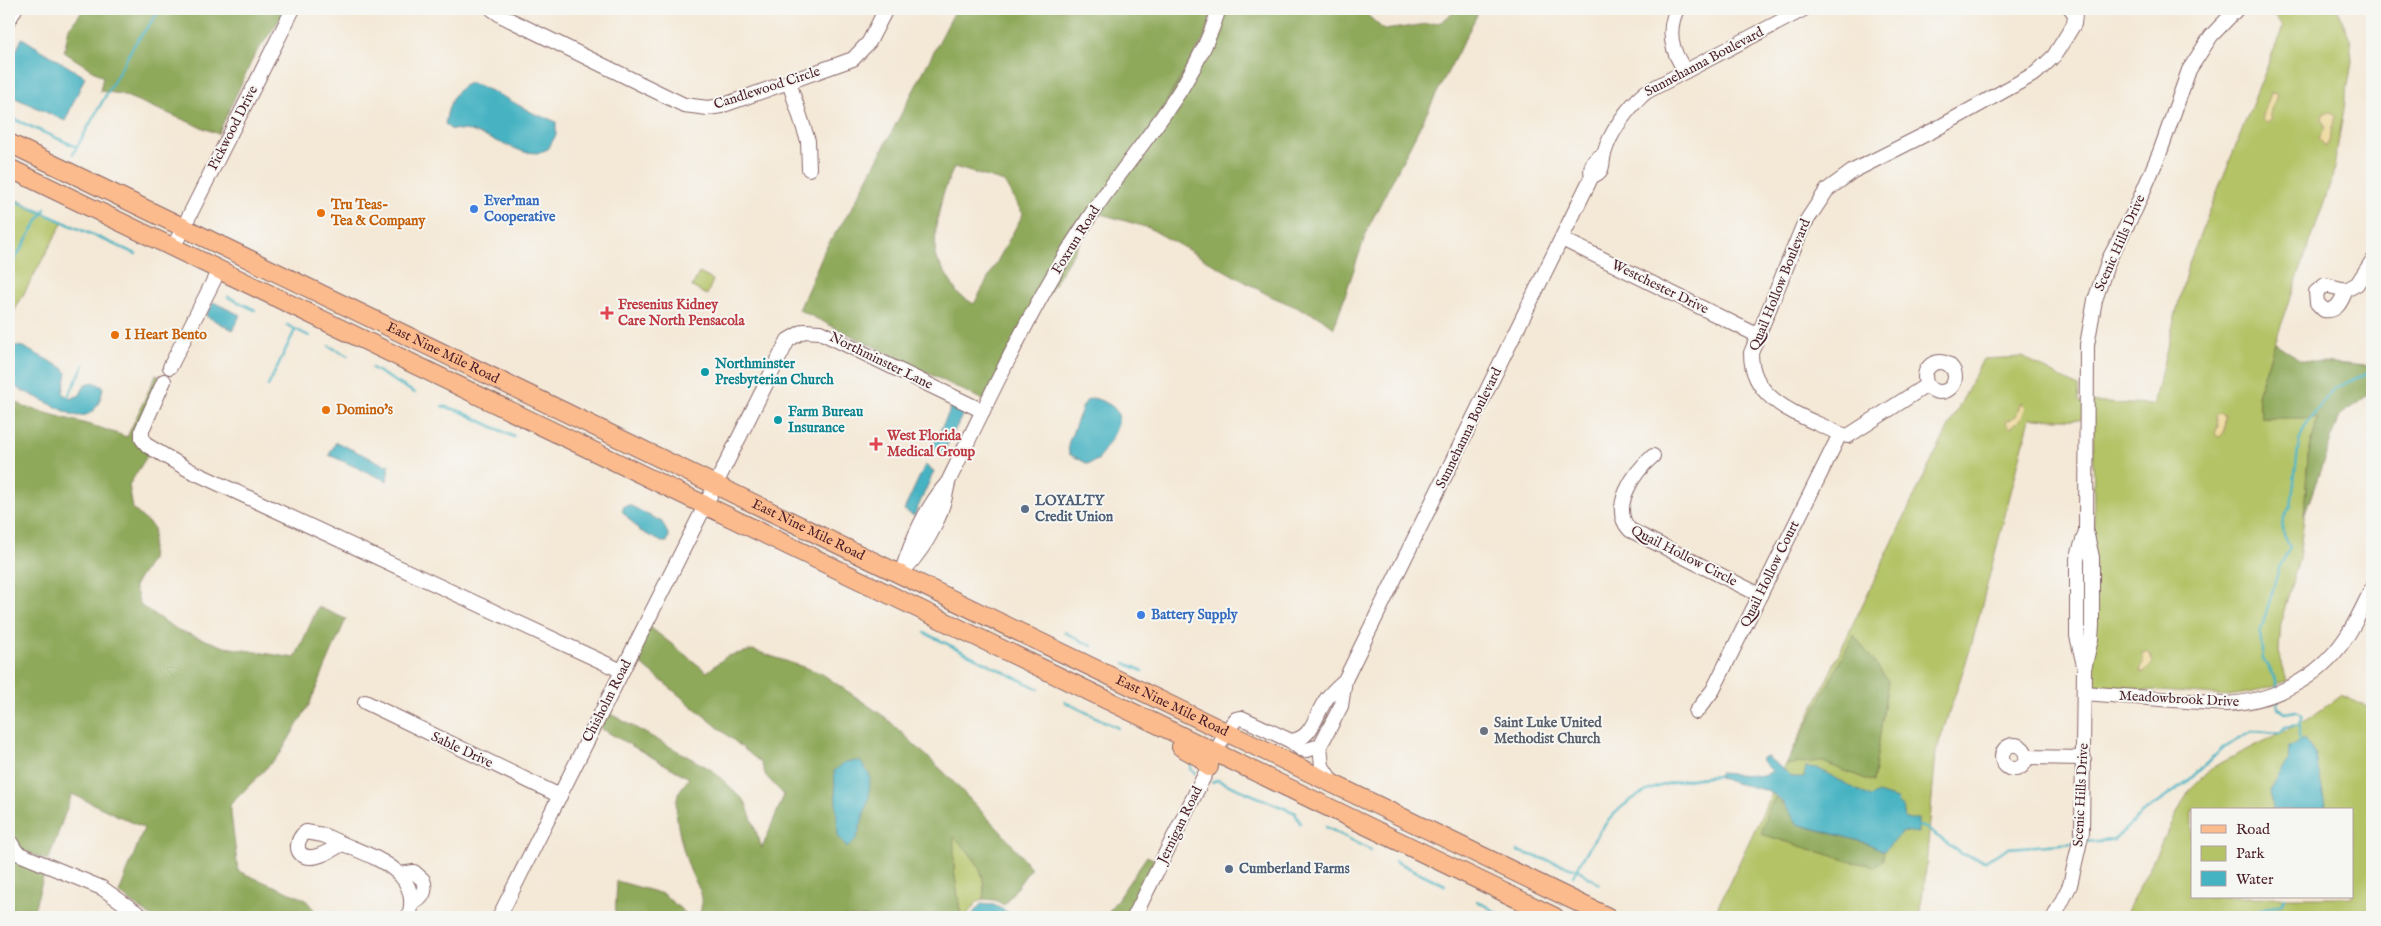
<svg xmlns="http://www.w3.org/2000/svg" width="2381" height="926" font-family="'IM FELL English',serif">
<rect width="100%" height="100%" fill="#f6f6f2"/>
<filter id="ink" filterUnits="userSpaceOnUse"><feTurbulence type="fractalNoise" baseFrequency=".02" numOctaves="2"/><feDisplacementMap in="SourceGraphic" scale="10" xChannelSelector="R" yChannelSelector="G"/><feConvolveMatrix kernelMatrix="1 2 1 2 8 2 1 2 1" color-interpolation-filters="sRGB"/></filter>
<filter id="wash" filterUnits="userSpaceOnUse"><feTurbulence type="fractalNoise" baseFrequency=".0096" numOctaves="4" result="noise"/><feDisplacementMap in="SourceGraphic" scale="20" xChannelSelector="R" yChannelSelector="G"/><feGaussianBlur stdDeviation="1.12" result="paint"/><feColorMatrix in="noise" values="0 0 0 0 0 0 0 0 0 0 0 0 0 0 0 0 0 1.4 0 .05"/><feComposite in="paint" operator="in"/></filter>
<g filter="url(#wash)">
<rect width="100%" height="100%" fill="#f4e8d6"/>
<!-- green -->
<g fill="#b3c365" stroke="#7e7148" fill-rule="evenodd">
<polygon points="2268,9 2338,9 2350,39 2352,62 2332,179 2257,395 2262,418 2318,417 2308,456 2304,517 2299,559 2281,621 2279,652 2287,681 2254,692 2229,696 2092,686 2095,616 2093,420 2030,418 1971,647 1936,752 1925,879 1919,917 1713,917 1925,474 1983,359 2023,357 2078,387 2079,402 2153,405 2188,265 2283,27"/>
<polygon points="9,196 63,222 9,321"/>
<polygon points="699,273 713,280 707,295 692,287"/>
<path d="M2341 695 2372 709V917H2263L2257 915 2255 917H2124L2189 790 2213 767 2310 718ZM2192 810H2352V897H2192Z"/>
<path d="M953 836C972 855 988 871 983 899L978 901 965 917H961L954 870Z"/>
</g>
<!-- forest -->
<g fill="#8ea95a" stroke="#6c6442" fill-rule="evenodd">
<polygon points="84,9 287,9 254,56 218,134 121,94 100,91 103,77 64,52 69,28"/>
<path d="M956 9H1214L1204 38 1157 117 983 400 799 310 825 249 852 208ZM954 167 1004 182 1023 214 974 304 958 294 935 256 936 226 943 194Z"/>
<polygon points="1224,9 1361,9 1384,30 1441,22 1458,9 1480,9 1368,228 1334,328 1320,317 1270,296 1149,228 1098,213"/>
<polygon points="2275,343 2301,360 2366,366 2372,360 2372,389 2360,402 2339,416 2304,517 2308,456 2318,418 2262,418 2257,395"/>
<polygon points="156,375 161,377 137,428 149,453 129,485 133,509 154,528 151,560 134,586 141,606 178,630 225,647 295,658 318,607 346,619 309,705 280,754 230,805 238,871 305,899 320,917 152,917 119,893 144,828 72,794 48,861 20,849 9,831 9,396 24,407 98,427 127,437"/>
<path d="M650 627 707 672 727 656 753 650 821 673 885 717 945 773 1004 835 1031 868 1004 905 995 900 983 899C988 871 973 856 954 837V870L961 917H699C706 891 699 892 690 870 683 851 672 813 678 794 680 789 686 783 689 778L600 728 607 712 712 770 745 801 762 848 784 795 766 776 761 763 634 658Z"/>
<polygon points="1854,635 1888,681 1873,782 1820,761 1786,765"/>
<polygon points="1775,797 1788,809 1797,824 1867,843 1884,851 1883,859 1876,866 1852,862 1761,834 1767,813"/>
<polygon points="1147,856 1157,861 1128,917 1105,917"/>
<polygon points="9,858 45,871 32,917 9,917"/>
<polygon points="617,881 663,894 690,917 615,917"/>
</g>
<!-- sand -->
<g fill="#eeda9e" stroke="#9c7c64">
<polygon points="2271,93 2276,94 2277,98 2271,109 2271,121 2266,123 2262,119"/>
<polygon points="2331,112 2335,116 2329,141 2327,145 2324,145 2319,138 2325,129 2322,118 2324,113"/>
<polygon points="2021,403 2026,407 2022,418 2010,428 2005,422 2016,416"/>
<polygon points="2220,412 2225,416 2224,433 2219,437 2215,434 2218,425 2216,415"/>
<polygon points="2147,652 2150,654 2153,663 2144,673 2141,673 2140,669 2143,664 2143,653"/>
</g>
<!-- water -->
<g fill="#46b3c2" stroke="#486976">
<polygon points="22,38 85,77 65,121 9,95 9,67"/>
<path d="M470 83C493 90 511 101 531 112 539 117 548 117 556 122V135L548 149 538 153 524 152 471 131 450 129 445 124C448 108 452 89 470 83Z"/>
<polygon points="213,302 240,315 233,330 206,316"/>
<path d="M10 345 23 347 63 368 67 373 63 393 70 399 80 395 85 384 94 382 103 387C101 404 92 420 73 415L9 384Z"/>
<path d="M1093 398C1138 410 1113 434 1098 460L1088 464 1069 454 1068 444 1083 406 1087 400Z"/>
<polygon points="952,406 964,412 943,453 932,447"/>
<polygon points="336,442 385,465 389,464 387,481 329,455"/>
<polygon points="925,465 934,471 914,516 904,510"/>
<polygon points="629,505 662,522 669,536 667,542 662,542 640,531 622,511 624,506"/>
<polygon points="2304,739 2316,756 2326,810 2273,810 2270,791 2288,761 2289,747"/>
<path d="M1763 757H1767L1793 777H1804L1806 767 1817 768 1870 797 1878 793 1897 799 1898 804 1903 807 1905 819H1918V833L1903 831 1884 851 1867 843 1797 824C1790 813 1782 797 1769 792 1752 785 1733 785 1717 776L1719 773 1764 776 1772 771 1761 760Z"/>
<polygon points="860,761 870,776 869,797 857,838 847,848 838,836 834,771 845,762"/>
<polygon points="981,904 994,905 1017,917 970,917"/>
</g>
<g fill="none" stroke-linecap="round" stroke-linejoin="round">
<!-- stream -->
<g stroke="#46b3c2" stroke-width="2.5">
<polyline points="9,117 77,147"/>
<polyline points="73,154 134,45 161,9"/>
<polyline points="9,198 136,254"/>
<polyline points="9,269 45,209"/>
<polyline points="228,297 255,310"/>
<polyline points="287,325 309,336"/>
<polyline points="329,346 348,356"/>
<polyline points="372,368 415,393"/>
<polyline points="268,386 295,330"/>
<polyline points="68,397 84,365"/>
<polyline points="442,406 460,411 514,437"/>
<polyline points="1064,632 1092,646"/>
<polyline points="925,633 1039,689"/>
<polyline points="1125,663 1143,671"/>
<path d="M2277 688V682L2263 659 2260 634 2279 568 2290 547C2281 531 2278 522 2291 506L2299 442 2305 426 2333 389 2372 371"/>
<polyline points="2278,698 2278,707 2285,713 2296,711 2302,715 2299,725 2299,742"/>
<polyline points="1065,702 1118,728"/>
<polyline points="1191,766 1190,769 1195,773"/>
<polyline points="1212,782 1217,780 1296,813"/>
<polyline points="1295,813 1300,823"/>
<polyline points="1918,826 1926,828 1962,854 1985,861 2008,848 2075,843"/>
<polyline points="1326,827 1371,850"/>
<polyline points="2083,842 2114,840 2140,815 2186,783 2224,747 2252,731 2280,733 2285,727 2299,725"/>
<polyline points="1517,851 1577,869 1599,884"/>
<polyline points="1395,861 1445,885"/>
<path d="M1573 876C1611 805 1634 783 1717 776"/>
<polyline points="1477,901 1505,917"/>
<polyline points="2247,917 2249,914 2281,904 2284,897"/>
</g>
</g>
</g>
<g filter="url(#ink)">
<g fill="none" stroke-linecap="round" stroke-linejoin="round">
<!-- minor casing -->
<g stroke="#866567" stroke-width="16">
<g id="minor">
<polyline points="492,9 502,16 684,105 708,108 721,106 853,59 869,42 886,9"/>
<path d="M1677 9C1667 30 1671 52 1686 71"/>
<polyline points="9,20 15,9"/>
<polyline points="789,82 808,141 809,169"/>
<path d="M1603 155C1594 159 1589 166 1592 176 1605 172 1601 164 1604 154 1610 132 1629 106 1646 92L1804 9"/>
<polyline points="1562,239 1757,335"/>
<polyline points="173,248 293,9"/>
<path d="M2325 285 2346 290C2341 301 2338 312 2324 310L2317 303 2316 292Z"/>
<polyline points="2346,290 2357,284 2372,261"/>
<circle cx="1940" cy="377" r="15"/>
<polyline points="170,367 219,270"/>
<polyline points="164,381 142,430 142,439 148,446 189,470 622,671"/>
<path d="M1927 385 1848 436 1840 434C1802 415 1751 403 1751 353L1803 226 1827 190 1853 171 1934 130 2036 73 2054 56 2074 24 2075 14 2071 9"/>
<path d="M1653 456C1634 472 1609 508 1630 530L1760 595"/>
<path d="M906 568C929 542 942 517 948 483"/>
<path d="M901 574C912 540 924 510 948 482 992 393 1033 302 1088 219 1134 149 1194 90 1219 9"/>
<polyline points="2084,665 2077,636 2077,559 2086,531"/>
<path d="M2084 693 2225 704C2272 702 2318 679 2345 639 2356 623 2364 605 2372 588"/>
<polyline points="365,702 560,796"/>
<polyline points="1696,712 1713,690 1840,434"/>
<path d="M1291 741C1312 739 1315 716 1325 701 1330 693 1338 686 1345 680"/>
<circle cx="2014" cy="757" r="12"/>
<polyline points="1320,746 1322,766 1334,785"/>
<polyline points="2026,757 2084,758"/>
<path d="M306 832 323 835 343 844C334 848 320 858 310 857 294 857 295 839 306 832Z"/>
<polyline points="9,840 17,853 9,852"/>
<path d="M343 844C376 858 422 872 409 917"/>
<polyline points="17,853 102,888 143,917"/>
<path d="M400 874 414 872 423 880C427 891 423 899 412 903"/>
<polyline points="499,917 788,340 804,331 820,332 983,411"/>
<polyline points="1134,917 1226,732 1236,719 1242,718 1291,741 1301,749 1307,750 1320,746 1341,706 1345,680 1592,176"/>
<polyline points="2054,917 2070,885 2082,832 2084,669 2091,639 2092,625 2092,557 2086,531 2087,345 2095,300 2109,259 2135,210 2160,152 2189,70 2211,36 2237,9"/>
</g>
</g>
<!-- major casing -->
<g stroke="#866567" stroke-width="20">
<g id="major">
<path id="s1" d="M9 143 1608 917"/>
<polyline points="9,168 1555,917"/>
<polyline points="1181,747 1201,758 1209,767"/>
</g>
</g>
<!-- minor -->
<use href="#minor" stroke="#fff" stroke-width="14"/>
<!-- major -->
<use href="#major" stroke="#fbbb8d" stroke-width="18"/>
</g>
</g>
<!-- markers -->
<g fill="#3f7fe0" stroke="#f6f6f2" stroke-width="2">
<circle cx="474" cy="209" r="5"/>
<circle cx="1141" cy="615" r="5"/>
</g>
<g fill="#e8710a" stroke="#f6f6f2" stroke-width="2">
<circle cx="321" cy="213" r="5"/>
<circle cx="115" cy="335" r="5"/>
<circle cx="326" cy="410" r="5"/>
</g>
<g fill="#e0444e" stroke="#f6f6f2" stroke-width="2">
<path d="M604.5 305.5h5v5h5v5h-5v5h-5v-5h-5v-5h5z"/>
<path d="M873.5 436.5h5v5h5v5h-5v5h-5v-5h-5v-5h5z"/>
</g>
<g fill="#0f9aa8" stroke="#f6f6f2" stroke-width="2">
<circle cx="705" cy="372" r="5"/>
<circle cx="778" cy="420" r="5"/>
</g>
<g fill="#5c6f8a" stroke="#f6f6f2" stroke-width="2">
<circle cx="1025" cy="509" r="5"/>
<circle cx="1229" cy="869" r="5"/>
</g>
<circle fill="#6b7280" stroke="#f6f6f2" stroke-width="2" cx="1484" cy="731" r="5"/>
<g text-anchor="middle" dominant-baseline="central" stroke-width="4" stroke-linejoin="round" paint-order="stroke">
<!-- street labels -->
<g font-size="14" fill="#4a1f2b" stroke="#f6f6f2">
<text transform="translate(1704 62) rotate(-28)">Sunnehanna Boulevard</text>
<text transform="translate(767 88) rotate(-18)">Candlewood Circle</text>
<text transform="translate(233 128) rotate(-63)">Pickwood Drive</text>
<text transform="translate(1076 240) rotate(-58)">Foxrun Road</text>
<text transform="translate(2120 243) rotate(-66)">Scenic Hills Drive</text>
<text transform="translate(1780 285) rotate(-68)">Quail Hollow Boulevard</text>
<text transform="translate(1660 287) rotate(26)">Westchester Drive</text>
<text stroke="none"><textPath href="#s1" startOffset="482">East Nine Mile Road</textPath></text>
<text transform="translate(881 361) rotate(26)">Northminster Lane</text>
<text transform="translate(1469 428) rotate(-64)">Sunnehanna Boulevard</text>
<text stroke="none"><textPath href="#s1" startOffset="888">East Nine Mile Road</textPath></text>
<text transform="translate(1684 556) rotate(27)">Quail Hollow Circle</text>
<text transform="translate(1770 574) rotate(-64)">Quail Hollow Court</text>
<text transform="translate(2179 699) rotate(3)">Meadowbrook Drive</text>
<text transform="translate(607 701) rotate(-63)">Chisholm Road</text>
<text stroke="none"><textPath href="#s1" startOffset="1292">East Nine Mile Road</textPath></text>
<text transform="translate(462 750) rotate(25)">Sable Drive</text>
<text transform="translate(2081 795) rotate(-87)">Scenic Hills Drive</text>
<text transform="translate(1180 825) rotate(-64)">Jernigan Road</text>
</g>
<!-- shop labels -->
<g font-size="14" font-weight="bold" fill="#366cbe" stroke="#f6f6f2" text-anchor="start">
<text x="484" y="201">Ever'man<tspan x="484" dy="16">Cooperative</tspan></text>
<text x="1151" y="615">Battery Supply</text>
</g>
<!-- food labels -->
<g font-size="14" font-weight="bold" fill="#c56008" stroke="#f6f6f2" text-anchor="start">
<text x="331" y="205">Tru Teas-<tspan x="331" dy="16">Tea &amp; Company</tspan></text>
<text x="125" y="335">I Heart Bento</text>
<text x="336" y="410">Domino's</text>
</g>
<!-- health labels -->
<g font-size="14" font-weight="bold" fill="#be3a42" stroke="#f6f6f2" text-anchor="start">
<text x="618" y="305">Fresenius Kidney<tspan x="618" dy="16">Care North Pensacola</tspan></text>
<text x="887" y="436">West Florida<tspan x="887" dy="16">Medical Group</tspan></text>
</g>
<!-- culture labels -->
<g font-size="14" font-weight="bold" fill="#0d838f" stroke="#f6f6f2" text-anchor="start">
<text x="715" y="364">Northminster<tspan x="715" dy="16">Presbyterian Church</tspan></text>
<text x="788" y="412">Farm Bureau<tspan x="788" dy="16">Insurance</tspan></text>
</g>
<!-- service labels -->
<g font-size="14" font-weight="bold" fill="#4e5e75" stroke="#f6f6f2" text-anchor="start">
<text x="1035" y="501">LOYALTY<tspan x="1035" dy="16">Credit Union</tspan></text>
<text x="1239" y="869">Cumberland Farms</text>
</g>
<!-- worship labels -->
<g font-size="14" font-weight="bold" fill="#5b616d" stroke="#f6f6f2" text-anchor="start">
<text x="1494" y="723">Saint Luke United<tspan x="1494" dy="16">Methodist Church</tspan></text>
</g>
</g>
<!-- margin -->
<rect width="2381" height="926" fill="none" stroke="#f6f6f2" stroke-width="30"/>
<!-- legend -->
<rect x="2191" y="808" width="162" height="90" fill="#f6f6f2" stroke="#b1a0a2"/>
<rect x="2201" y="825" width="25" height="8" fill="#fbbb8d" stroke="#b1a0a2"/>
<text x="2236" y="834" font-size="15" fill="#4a1f2b">Road</text>
<rect x="2201" y="846" width="25" height="15" fill="#b3c365" stroke="#b1a0a2"/>
<text x="2236" y="858" font-size="15" fill="#4a1f2b">Park</text>
<rect x="2201" y="871" width="25" height="15" fill="#46b3c2" stroke="#b1a0a2"/>
<text x="2236" y="884" font-size="15" fill="#4a1f2b">Water</text>
</svg>
